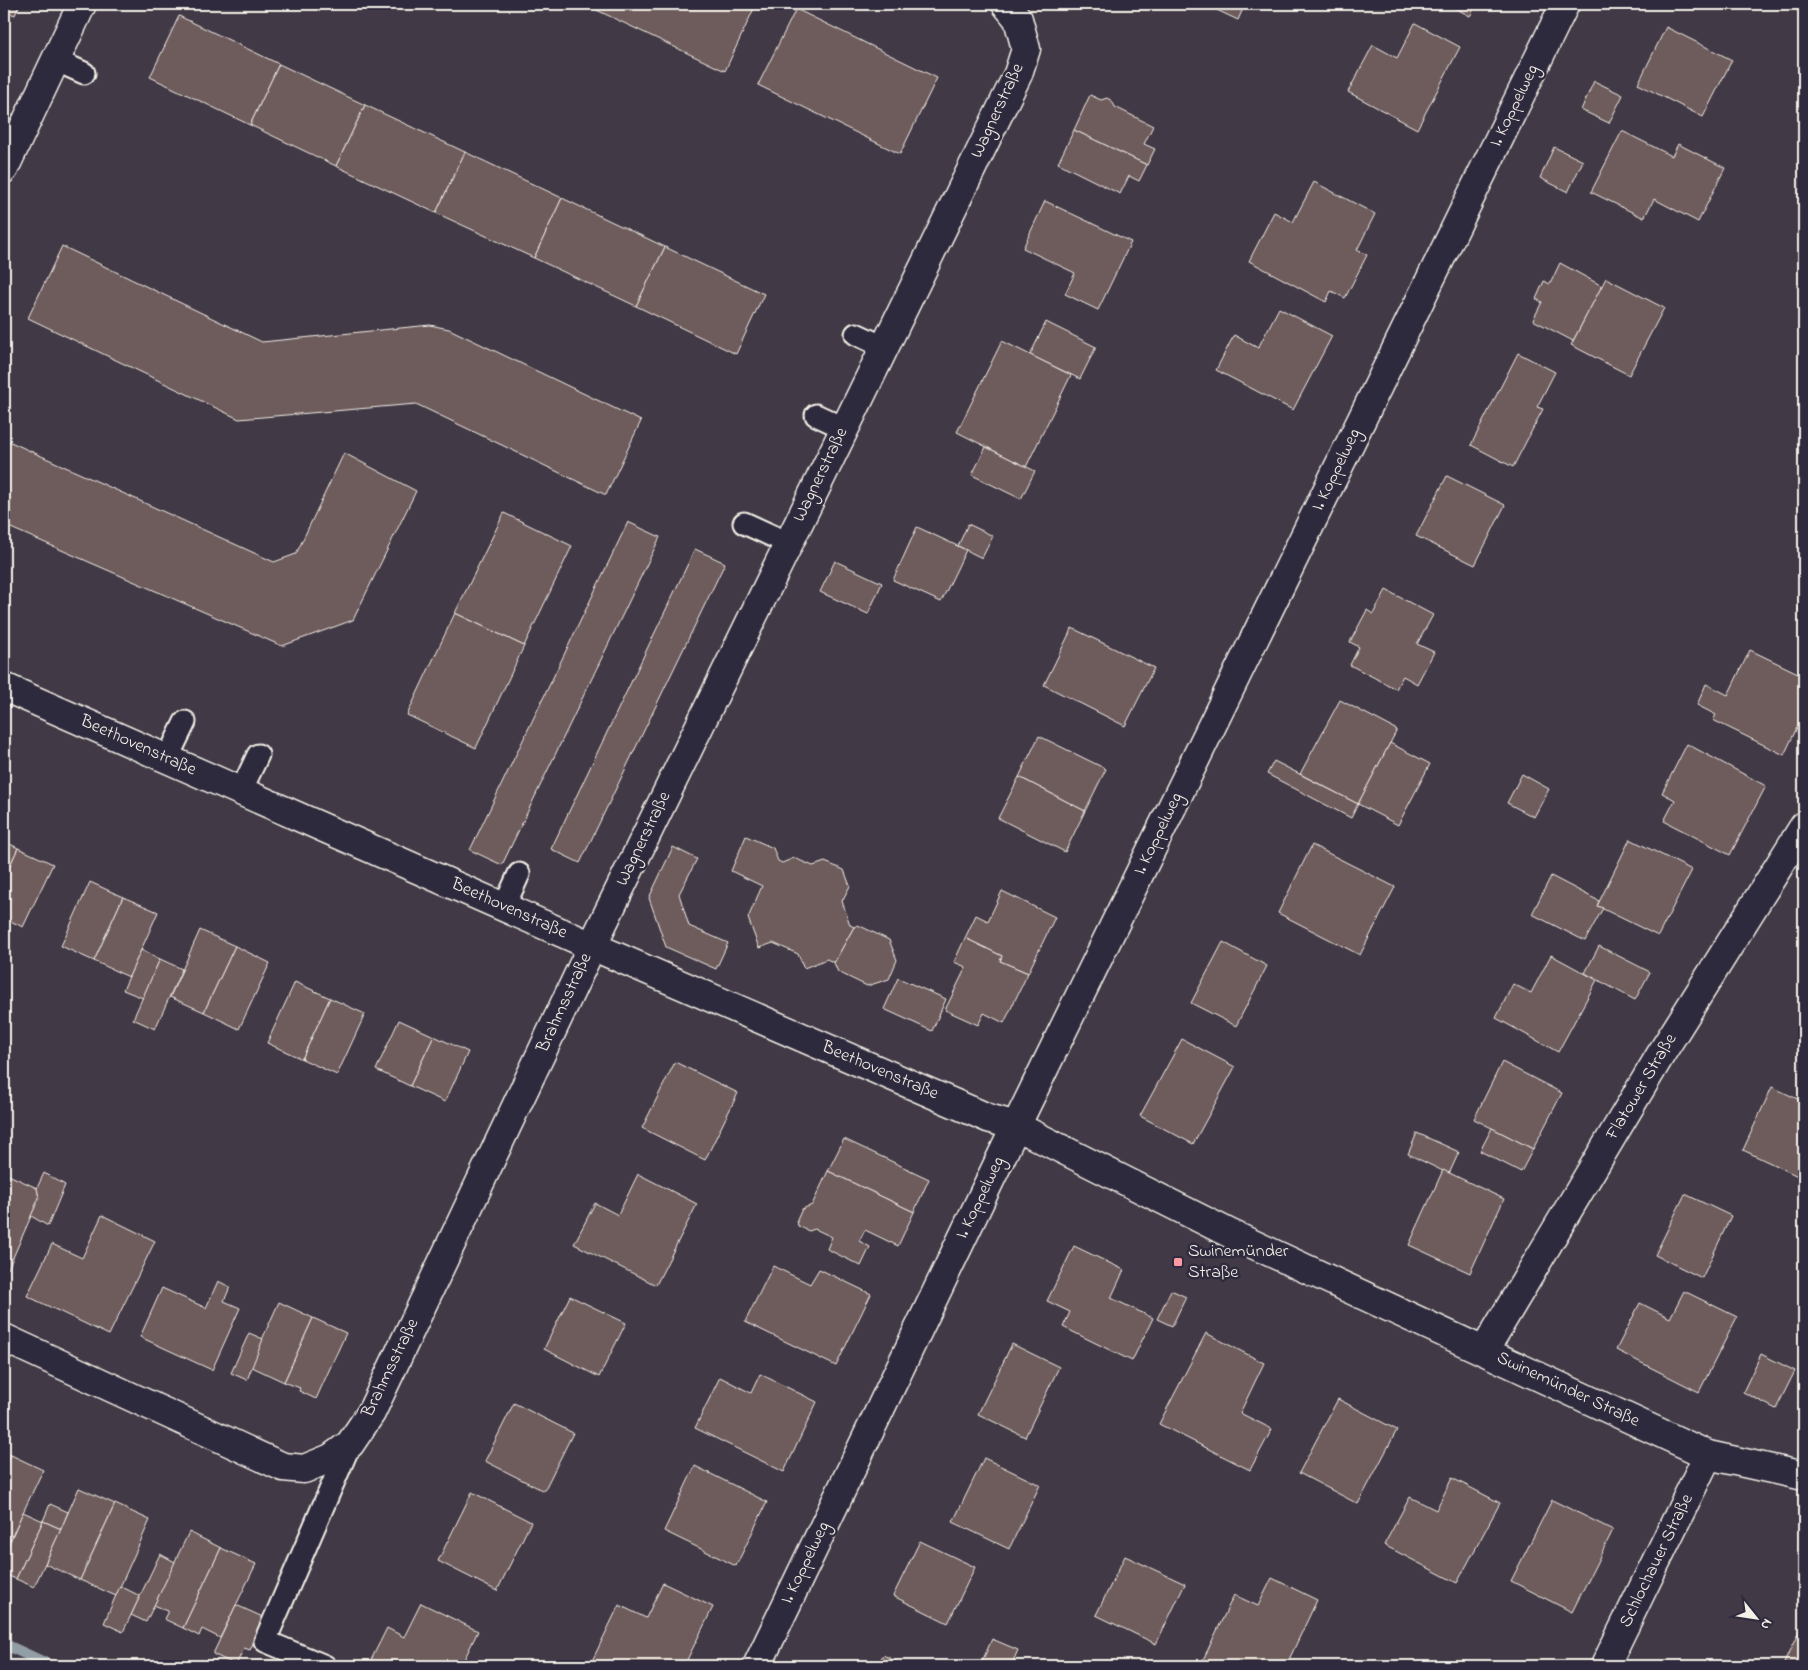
<svg xmlns="http://www.w3.org/2000/svg" width="1808" height="1670" font-family="'Indie Flower',sans-serif">
<rect width="100%" height="100%" fill="#423946"/>
<filter id="ink" filterUnits="userSpaceOnUse"><feTurbulence type="fractalNoise" baseFrequency=".02" numOctaves="2"/><feDisplacementMap in="SourceGraphic" scale="10" xChannelSelector="R" yChannelSelector="G"/><feConvolveMatrix kernelMatrix="1 2 1 2 8 2 1 2 1" color-interpolation-filters="sRGB"/></filter>
<g filter="url(#ink)">
<g fill="none" stroke-linecap="round" stroke-linejoin="round">
<!-- stream -->
<polyline stroke="#919ea6" stroke-width="11" points="4,1644 52,1666"/>
</g>
<!-- building -->
<g fill="#6e5b5b" stroke="#f4f1e8">
<polygon points="4,4 20,4 15,15 7,12 4,18"/>
<polygon points="584,4 756,4 725,71"/>
<polygon points="1204,4 1245,4 1238,20"/>
<polygon points="1447,4 1477,4 1470,16"/>
<polygon points="796,9 937,78 900,154 758,85"/>
<polygon points="179,16 279,64 250,125 150,77"/>
<polygon points="1415,23 1460,47 1417,129 1348,92 1373,45 1397,58"/>
<polygon points="1666,27 1732,60 1703,117 1638,84"/>
<polygon points="279,64 365,105 336,166 250,125"/>
<polygon points="1594,81 1623,95 1609,123 1581,110"/>
<polygon points="1090,95 1101,100 1107,98 1112,101 1115,107 1153,126 1144,144 1155,149 1147,165 1074,130"/>
<polygon points="365,105 465,152 436,213 336,166"/>
<polygon points="1074,130 1147,165 1139,181 1129,176 1120,194 1058,163"/>
<polygon points="1622,131 1672,156 1678,144 1725,168 1698,222 1654,199 1644,218 1591,192"/>
<polygon points="1554,147 1583,161 1568,192 1540,178"/>
<polygon points="465,152 562,198 534,258 436,213"/>
<polygon points="1314,182 1375,214 1357,250 1367,255 1345,298 1331,291 1326,302 1249,261 1274,212 1293,222"/>
<polygon points="562,198 665,247 636,306 534,258"/>
<polygon points="1045,201 1131,242 1098,310 1065,294 1075,273 1023,248"/>
<polygon points="62,246 262,342 430,325 449,329 641,421 606,495 416,404 239,419 28,318"/>
<polygon points="665,247 764,294 736,354 636,306"/>
<polygon points="1560,263 1602,286 1573,341 1533,320 1542,302 1536,299 1544,281 1550,284"/>
<polygon points="1606,278 1664,308 1629,375 1571,345"/>
<polygon points="1279,308 1332,336 1293,410 1216,370 1234,335 1258,348"/>
<polygon points="1046,322 1096,347 1080,379 1030,355"/>
<polygon points="1002,341 1071,375 1026,467 957,432"/>
<polygon points="1518,353 1555,372 1537,407 1543,409 1513,467 1471,445"/>
<polygon points="4,439 274,562 296,554 344,453 416,491 353,620 282,646 4,525"/>
<polygon points="986,447 1035,471 1021,499 972,475"/>
<polygon points="1447,476 1505,505 1475,565 1416,536"/>
<polygon points="504,513 572,546 524,646 455,613"/>
<polygon points="628,522 660,537 502,865 470,850"/>
<polygon points="968,524 993,536 982,558 958,546"/>
<polygon points="917,527 966,550 941,602 893,580"/>
<polygon points="695,549 725,563 580,863 551,849"/>
<polygon points="835,561 882,583 868,614 820,592"/>
<polygon points="1386,590 1433,615 1417,644 1434,652 1417,684 1403,676 1396,689 1350,665 1359,647 1350,642 1367,610 1373,614"/>
<polygon points="1804,597 1804,613 1798,610"/>
<polygon points="455,613 524,646 476,748 407,715"/>
<polygon points="1072,628 1154,668 1125,726 1044,685"/>
<polygon points="1750,650 1804,676 1804,713 1784,755 1713,720 1716,715 1697,705 1706,684 1728,695"/>
<polygon points="1340,700 1397,730 1358,804 1300,774"/>
<polygon points="1039,736 1106,769 1085,811 1019,777"/>
<polygon points="1390,743 1430,764 1398,825 1358,804"/>
<polygon points="1687,744 1766,786 1730,855 1664,821 1675,800 1662,793"/>
<polygon points="1274,761 1358,804 1351,818 1267,774"/>
<polygon points="1522,774 1549,789 1534,817 1507,803"/>
<polygon points="1019,777 1085,811 1065,852 998,818"/>
<polygon points="746,836 773,848 778,861 782,863 794,858 813,866 825,862 844,870 850,886 842,901 850,925 854,927 834,963 827,959 804,968 798,954 773,943 759,948 748,918 762,886 731,871"/>
<polygon points="1630,839 1692,870 1658,936 1597,906"/>
<polygon points="4,841 18,848 4,879"/>
<polygon points="1312,845 1395,887 1360,955 1278,913"/>
<polygon points="673,847 697,859 679,894 689,926 728,943 716,969 666,947 649,898"/>
<polygon points="18,848 53,864 23,927 4,918 4,879"/>
<polygon points="1551,876 1599,901 1597,906 1603,908 1585,941 1532,914"/>
<polygon points="90,882 123,897 94,961 61,946"/>
<polygon points="1002,891 1055,917 1028,973 1000,961 1002,956 965,938 976,915 988,921"/>
<polygon points="123,897 158,912 129,977 94,961"/>
<polygon points="858,925 889,940 897,960 889,979 867,986 838,972 834,963 854,927"/>
<polygon points="200,930 235,946 204,1012 170,997"/>
<polygon points="965,938 1002,956 1000,961 1028,973 1004,1023 984,1013 978,1025 945,1010 966,967 954,962"/>
<polygon points="1223,942 1267,966 1236,1026 1191,1003"/>
<polygon points="235,946 270,963 239,1029 204,1012"/>
<polygon points="1599,946 1650,972 1635,1000 1585,973"/>
<polygon points="141,950 160,959 143,998 123,990"/>
<polygon points="1551,955 1597,980 1558,1052 1496,1018 1513,984 1531,993"/>
<polygon points="160,959 182,969 155,1029 133,1019"/>
<polygon points="898,978 946,999 932,1031 884,1009"/>
<polygon points="295,982 330,998 302,1059 267,1043"/>
<polygon points="330,998 365,1014 337,1075 302,1059"/>
<polygon points="399,1020 434,1036 410,1086 376,1070"/>
<polygon points="434,1036 468,1052 445,1102 410,1086"/>
<polygon points="1182,1039 1235,1067 1193,1144 1140,1116"/>
<polygon points="675,1062 738,1093 705,1160 642,1128"/>
<polygon points="1502,1062 1562,1093 1533,1149 1474,1119"/>
<polygon points="1772,1087 1804,1102 1804,1179 1743,1150"/>
<polygon points="1492,1128 1533,1149 1521,1172 1480,1151"/>
<polygon points="1417,1133 1459,1152 1449,1174 1408,1154"/>
<polygon points="844,1139 929,1179 914,1212 828,1171"/>
<polygon points="1443,1170 1504,1199 1470,1273 1409,1245"/>
<polygon points="828,1171 914,1212 898,1246 865,1230 859,1241 870,1247 861,1266 827,1249 832,1237 815,1229 809,1231 798,1226 797,1220 802,1209 812,1205"/>
<polygon points="4,1173 37,1188 39,1198 8,1269 4,1267"/>
<polygon points="44,1173 65,1185 48,1226 31,1216 39,1198 37,1188"/>
<polygon points="638,1174 697,1204 656,1285 574,1244 595,1203 618,1215"/>
<polygon points="1685,1194 1731,1216 1702,1278 1655,1255"/>
<polygon points="102,1215 155,1241 109,1335 27,1296 52,1244 82,1258"/>
<polygon points="1074,1246 1124,1270 1111,1298 1153,1318 1132,1361 1063,1327 1070,1312 1047,1301"/>
<polygon points="773,1266 810,1284 819,1269 871,1294 836,1366 745,1322"/>
<polygon points="218,1281 230,1287 224,1301 240,1308 212,1370 140,1337 162,1288 206,1308"/>
<polygon points="1171,1290 1186,1297 1172,1326 1157,1319"/>
<polygon points="1684,1291 1737,1317 1699,1392 1616,1350 1640,1303 1670,1318"/>
<polygon points="570,1296 626,1323 599,1377 544,1349"/>
<polygon points="279,1302 313,1318 284,1382 250,1366"/>
<polygon points="313,1318 346,1333 316,1399 299,1391 300,1388 284,1382"/>
<polygon points="249,1333 263,1339 247,1380 231,1373"/>
<polygon points="1206,1333 1264,1363 1240,1413 1272,1429 1250,1470 1159,1424"/>
<polygon points="1012,1344 1059,1367 1025,1437 978,1414"/>
<polygon points="1761,1354 1795,1371 1776,1409 1743,1392"/>
<polygon points="760,1374 817,1402 784,1472 695,1428 720,1377 751,1393"/>
<polygon points="1338,1399 1397,1430 1358,1504 1299,1473"/>
<polygon points="514,1403 573,1433 544,1491 485,1461"/>
<polygon points="4,1452 11,1455 4,1472"/>
<polygon points="11,1455 43,1470 10,1540 4,1537 4,1472"/>
<polygon points="984,1458 1040,1485 1009,1549 953,1522"/>
<polygon points="695,1466 767,1502 736,1566 664,1531"/>
<polygon points="1452,1478 1500,1503 1457,1583 1384,1545 1410,1497 1436,1510"/>
<polygon points="79,1488 115,1504 80,1580 45,1564"/>
<polygon points="472,1492 531,1522 497,1591 438,1561"/>
<polygon points="1552,1500 1613,1530 1572,1612 1511,1581"/>
<polygon points="50,1504 68,1512 61,1529 43,1521"/>
<polygon points="115,1504 150,1520 116,1596 80,1580"/>
<polygon points="23,1512 43,1521 16,1579 4,1574 4,1555"/>
<polygon points="43,1521 61,1529 34,1587 16,1579"/>
<polygon points="189,1532 221,1548 183,1628 164,1619 168,1611 154,1605"/>
<polygon points="920,1541 975,1567 948,1623 893,1596"/>
<polygon points="221,1548 256,1564 220,1638 202,1629 199,1636 183,1628"/>
<polygon points="160,1554 175,1562 146,1622 131,1615"/>
<polygon points="1125,1556 1185,1584 1156,1644 1096,1615"/>
<polygon points="1272,1578 1317,1600 1286,1666 1274,1664 1273,1666 1200,1666 1234,1595 1258,1606"/>
<polygon points="663,1583 713,1607 684,1666 662,1666 657,1664 656,1666 604,1666 592,1661 619,1605 646,1618"/>
<polygon points="120,1586 140,1596 123,1632 104,1623"/>
<polygon points="421,1603 478,1631 461,1666 379,1666 370,1662 387,1628 404,1637"/>
<polygon points="236,1605 265,1618 250,1650 244,1648 236,1665 213,1654"/>
<polygon points="1804,1621 1804,1666 1790,1666 1784,1663"/>
<polygon points="992,1639 1018,1650 1011,1666 980,1666"/>
<polygon points="883,1655 906,1666 877,1666"/>
</g>
<g fill="none" stroke-linecap="round" stroke-linejoin="round">
<!-- lane casing -->
<g stroke="#f4f1e8" stroke-width="25">
<g id="lane">
<polyline points="55,60 84,73"/>
<polyline points="856,334 884,347"/>
<polyline points="816,415 844,428"/>
<polyline points="744,523 788,543"/>
<polyline points="167,759 185,722"/>
<polyline points="241,791 258,755"/>
<polyline points="504,907 519,874"/>
<polyline points="325,1666 265,1641 350,1444"/>
</g>
</g>
<!-- street casing -->
<g stroke="#f4f1e8" stroke-width="31">
<g id="street">
<polyline points="4,169 82,4"/>
<polyline points="4,687 592,946 988,1118 1016,1126 1231,1234 1708,1455 1804,1476"/>
<polyline points="4,1338 283,1467 304,1469 331,1458 350,1444 371,1413 592,946 1018,74 1026,49 1018,19 1006,4"/>
<polyline points="1484,1351 1661,1054 1804,826"/>
<polyline points="1605,1666 1708,1455"/>
</g>
</g>
<!-- secondary casing -->
<g stroke="#f4f1e8" stroke-width="31">
<polyline id="secondary" points="757,1666 1016,1126 1565,4"/>
</g>
<!-- lane -->
<use href="#lane" stroke="#2f2a3d" stroke-width="21"/>
<!-- street -->
<use href="#street" stroke="#2f2a3d" stroke-width="28"/>
<!-- secondary -->
<use href="#secondary" stroke="#2f2a3d" stroke-width="28"/>
</g>
</g>
<!-- markers -->
<rect fill="#ff9aa2" stroke="#2f2a3d" stroke-width="2" x="1173" y="1257" width="10" height="10" rx="2.5"/>
<g text-anchor="middle" dominant-baseline="central" stroke-width="5" stroke-linejoin="round" paint-order="stroke">
<!-- street labels -->
<g font-size="18" fill="#f4f1e8" stroke="#2f2a3d">
<text transform="translate(1515 106) rotate(-64)">I. Koppelweg</text>
<text transform="translate(998 111) rotate(-65)">Wagnerstraße</text>
<text transform="translate(1337 470) rotate(-64)">I. Koppelweg</text>
<text transform="translate(821 475) rotate(-64)">Wagnerstraße</text>
<text transform="translate(138 746) rotate(24)">Beethovenstraße</text>
<text transform="translate(1159 834) rotate(-64)">I. Koppelweg</text>
<text transform="translate(644 839) rotate(-64)">Wagnerstraße</text>
<text transform="translate(509 909) rotate(24)">Beethovenstraße</text>
<text transform="translate(565 1003) rotate(-65)">Brahmsstraße</text>
<text transform="translate(880 1071) rotate(23)">Beethovenstraße</text>
<text transform="translate(1642 1087) rotate(-59)">Flatower Straße</text>
<text transform="translate(981 1198) rotate(-64)">I. Koppelweg</text>
<text transform="translate(391 1368) rotate(-64)">Brahmsstraße</text>
<text transform="translate(1568 1390) rotate(25)">Swinemünder Straße</text>
<text transform="translate(1657 1561) rotate(-64)">Schlochauer Straße</text>
<text transform="translate(806 1563) rotate(-64)">I. Koppelweg</text>
</g>
<!-- poi labels -->
<g font-size="18" fill="#f4f1e8" stroke="#2f2a3d" text-anchor="start">
<text x="1188" y="1252">Swinemünder<tspan x="1188" dy="21">Straße</tspan></text>
</g>
</g>
<!-- margin -->
<rect width="1808" height="1670" fill="none" stroke="#2f2a3d" stroke-width="20"/>
<rect x="10" y="10" width="1788" height="1650" fill="none" stroke="#f4f1e8" stroke-width="2" filter="url(#ink)"/>
<!-- north arrow -->
<g transform="translate(1756 1618) rotate(120)" stroke="#2f2a3d" stroke-width="4" paint-order="stroke">
<path d="M0-4L9 19L0 12L-9 19Z" fill="#f4f1e8"/>
<text y="-8" font-size="14" font-weight="bold" text-anchor="middle" fill="#f4f1e8">N</text>
</g>
</svg>
